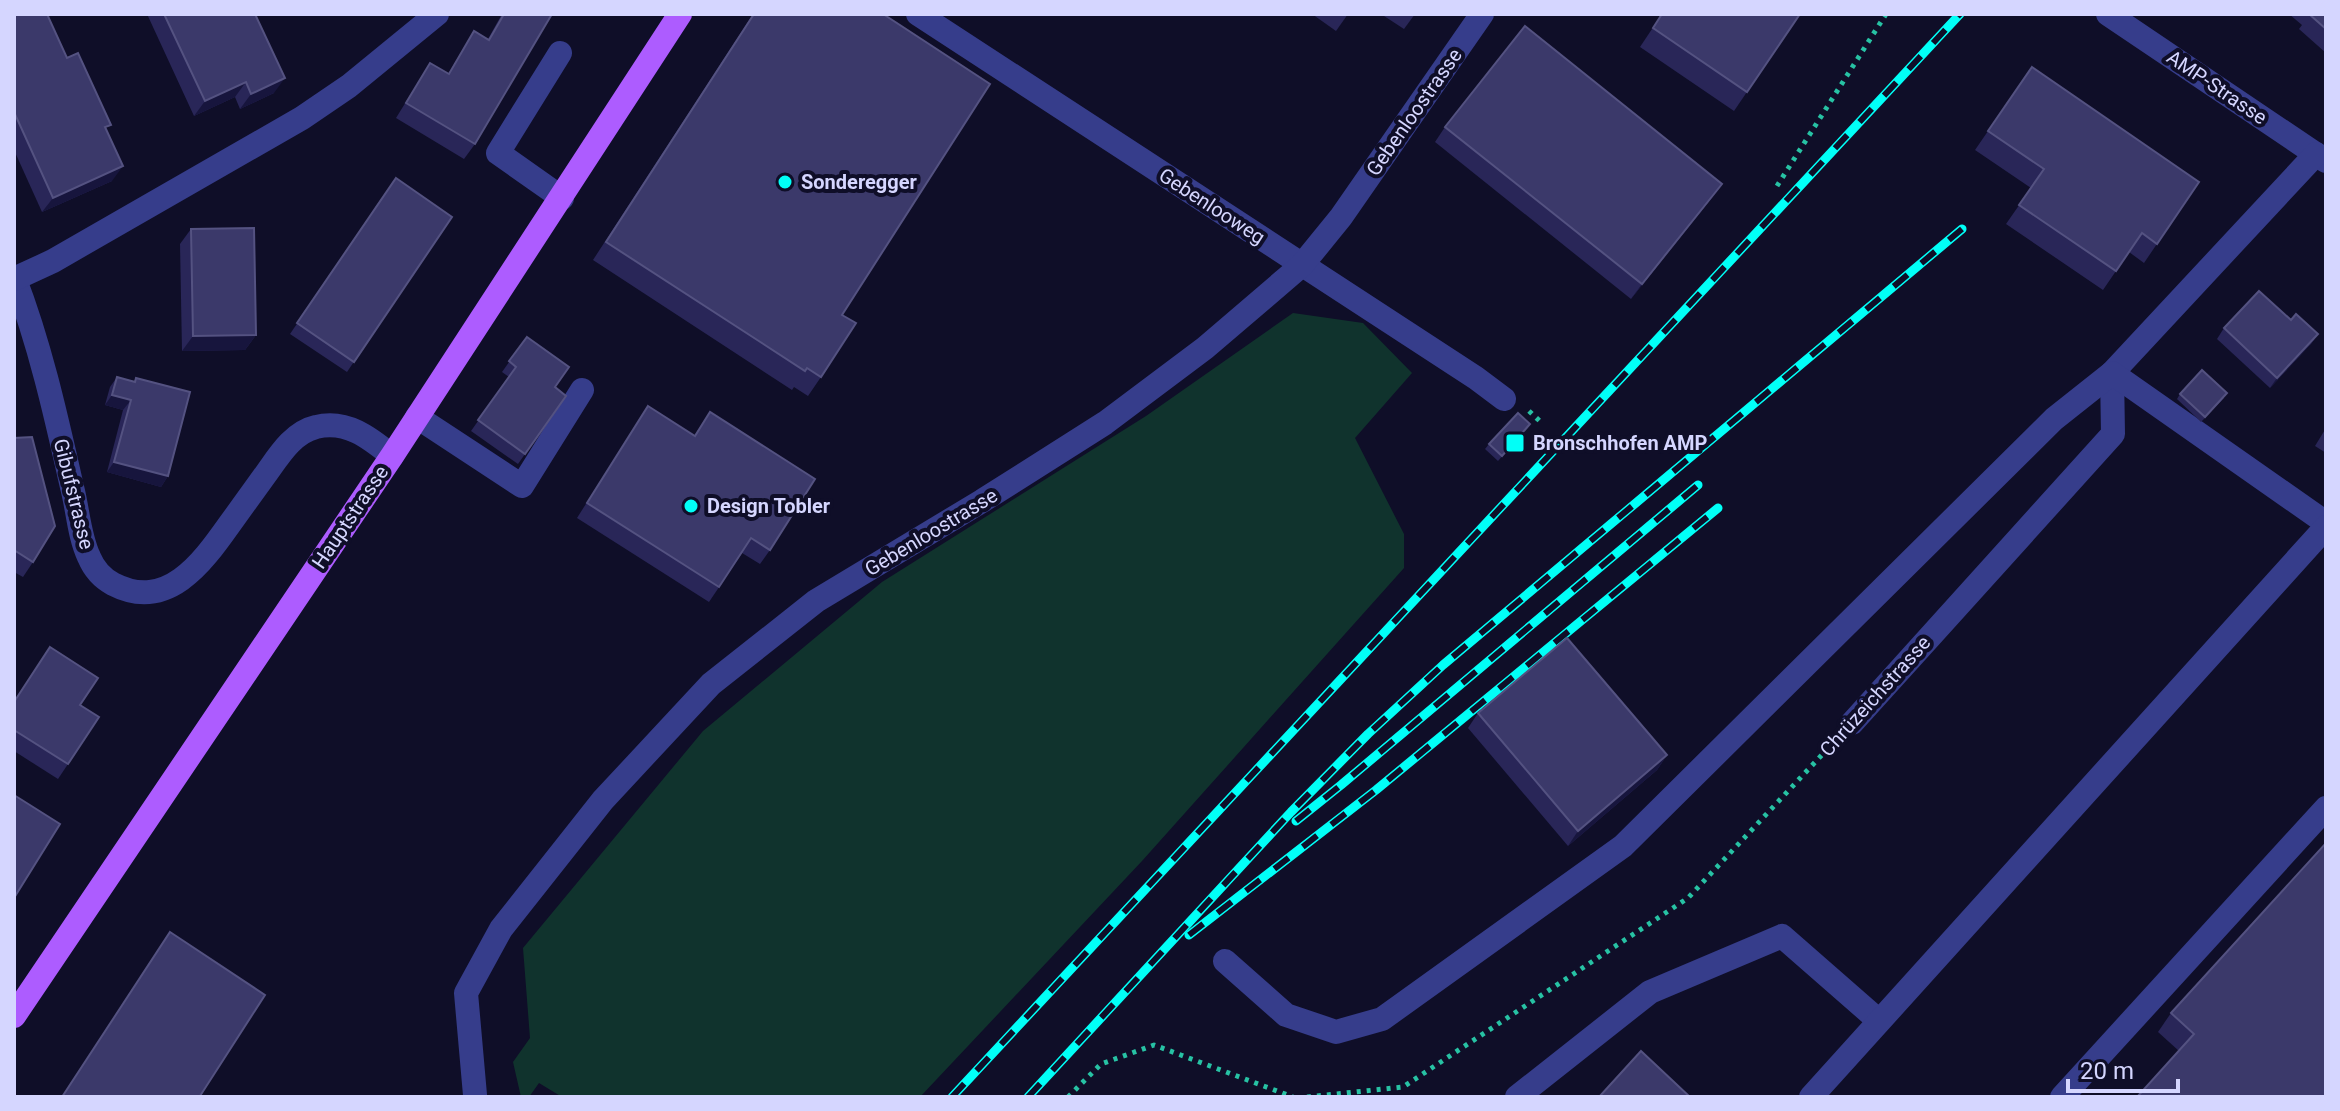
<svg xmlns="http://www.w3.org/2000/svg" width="2340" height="1111" font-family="Roboto,sans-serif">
<rect width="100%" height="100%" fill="#0f0e28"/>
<!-- green -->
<polygon fill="#10332d" points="1293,313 1363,323 1412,373 1355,438 1404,534 1404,568 1142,861 920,1097 562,1097 539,1083 529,1097 521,1097 513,1062 530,1038 523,948 703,731 882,582 1146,416"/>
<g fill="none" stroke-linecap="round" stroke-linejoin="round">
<!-- path -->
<g stroke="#27c2a4" stroke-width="5" stroke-dasharray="4 6" stroke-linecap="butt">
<polyline points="1777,186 1886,14"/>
<polyline points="1529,411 1543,424"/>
<polyline points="1068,1097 1101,1064 1154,1045 1293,1097"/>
<polyline points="1307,1097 1403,1087 1688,898 1833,743"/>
</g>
<!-- minor -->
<g stroke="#363d8b" stroke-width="24">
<polyline points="918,14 1476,378 1504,399"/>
<polyline points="2108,14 2326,161"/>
<polyline points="560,53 498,153 562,198"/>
<path d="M14 277C40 344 56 416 72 487 78 510 79 536 89 557 94 569 102 578 113 584 167 612 202 563 229 525 242 507 255 489 268 471 280 454 294 432 316 427 346 419 370 438 392 456"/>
<polyline points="14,279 53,261 302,118 349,86 437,14"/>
<polyline points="417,417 522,486 582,390"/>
<polyline points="1852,723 2113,434 2112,373 2316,154"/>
<polyline points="1225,961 1286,1015 1336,1032 1382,1019 1623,846 2054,419 2112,373 2326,523"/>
<polyline points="475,1095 466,993 501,929 603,800 711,684 816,601 982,501 1105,423 1205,348 1302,265 1341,217 1482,14"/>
<polyline points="1517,1097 1650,992 1782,936 1878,1020"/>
<polyline points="1811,1097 2326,527"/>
<polyline points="2062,1097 2326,808"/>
</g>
<!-- major -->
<polyline stroke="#ad5cff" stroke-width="24" points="14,1016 392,456 680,14"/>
<!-- rail casing -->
<g stroke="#01fff7" stroke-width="9">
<g id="rail">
<polyline points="1296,821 1341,785 1698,485"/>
<polyline points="1189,935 1376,790 1718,508"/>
<polyline points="952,1097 1960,14"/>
<polyline points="1028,1097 1291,812 1368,734 1443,665 1962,229"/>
</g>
</g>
<!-- rail -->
<use href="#rail" stroke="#0f0e28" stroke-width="6" stroke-dasharray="18" stroke-linecap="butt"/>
</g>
<!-- wall -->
<g fill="#292658">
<polygon points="14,14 67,58 106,131 112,181 42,212 14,150"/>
<polygon points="147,14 255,14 274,93 240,109 235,97 194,116"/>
<polygon points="502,14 552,14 475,144 464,159 396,118 430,63 448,74 474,31 488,39"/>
<polygon points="753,14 883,14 842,315 821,377 808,396 794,387 792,390 593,260"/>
<polygon points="1312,14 1348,14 1336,31"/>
<polygon points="1381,14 1415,14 1404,29"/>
<polygon points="1662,14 1800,14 1734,111 1640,47"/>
<polygon points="2289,14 2326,14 2326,53 2299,29 2302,25"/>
<polygon points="2032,67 2199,182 2144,263 2129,252 2103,290 2006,224 2031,188 1975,150"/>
<polygon points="1445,127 1722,184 1631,299 1435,142"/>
<polygon points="396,178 452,217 347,372 290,334"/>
<polygon points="191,229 256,335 245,350 182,351 180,244"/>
<polygon points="2291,320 2318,334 2311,344 2270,388 2217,339 2224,328"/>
<polygon points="527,337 555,387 566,396 518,464 471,431 509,377 502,372"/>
<polygon points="117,377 134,381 136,378 168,476 161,487 107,472 123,410 105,405 110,387"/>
<polygon points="2180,394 2224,398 2201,422 2177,399"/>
<polygon points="648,406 694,436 710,412 770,550 760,564 742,553 709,602 577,518"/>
<polygon points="1530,424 1498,461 1485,449 1489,444"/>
<polygon points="2326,428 2326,453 2315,446"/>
<polygon points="14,438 33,562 23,577 14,572"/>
<polygon points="50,647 80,705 68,764 58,779 14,751 14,701"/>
<polygon points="1478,713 1667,755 1657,770 1568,846 1468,728"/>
<polygon points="170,932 200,1096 201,1097 62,1097"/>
<polygon points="2171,1013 2326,1097 2179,1051 2158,1032"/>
</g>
<!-- shaded-wall -->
<g fill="#17153d">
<polygon points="285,78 274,93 240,109 251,94"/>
<polygon points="246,82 235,97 194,116 205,101"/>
<polygon points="123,166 112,181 42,212 53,198"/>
<polygon points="1722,184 1711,199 1631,299 1642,284"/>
<polygon points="2318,334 2311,344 2270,388 2277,378"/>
<polygon points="256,335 245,350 182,351 193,336"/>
<polygon points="112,395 131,400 123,410 105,405"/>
<polygon points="114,462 168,476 161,487 107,472"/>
<polygon points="1667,755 1657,770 1568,846 1578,831"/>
</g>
<!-- building -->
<g fill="#3b396a" stroke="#545281" stroke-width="2">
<polygon points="14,14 47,14 67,58 78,53 111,125 105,127 123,166 53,198 14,112"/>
<polygon points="164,14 255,14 285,78 251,94 246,82 205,101"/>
<polygon points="504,14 552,14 475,144 406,103 430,63 449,74 474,31 489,40"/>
<polygon points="754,14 883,14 990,84 842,315 856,323 821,377 807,368 805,371 606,242"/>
<polygon points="1662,14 1800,14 1747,92 1653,28"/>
<polygon points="2309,14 2326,14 2326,29"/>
<polygon points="1525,26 1722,184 1642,284 1445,127"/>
<polygon points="2032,67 2199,182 2157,244 2142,233 2116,271 2019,205 2044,169 1988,131"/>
<polygon points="396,178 452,217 354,362 297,323"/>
<polygon points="254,228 256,335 193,336 191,229"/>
<polygon points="2259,291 2291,320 2296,314 2318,334 2277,378 2224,328"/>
<polygon points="527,337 569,367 555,387 566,396 525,454 478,420 516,367 509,361"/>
<polygon points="2202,370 2227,393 2205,417 2180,394"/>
<polygon points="117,377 135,382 136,378 190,392 168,476 114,462 131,400 112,395"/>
<polygon points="648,406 695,436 710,412 815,479 770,550 751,538 719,587 587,503"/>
<polygon points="1518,413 1530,424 1502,456 1489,444"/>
<polygon points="32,437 55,526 33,562 14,550 14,438"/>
<polygon points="1567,638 1667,755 1578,831 1478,713"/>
<polygon points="50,647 98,678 80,705 99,717 68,764 14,730 14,702"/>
<polygon points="14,795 60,824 14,898"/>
<polygon points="2326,843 2326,1097 2137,1097 2194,1034 2171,1013"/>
<polygon points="170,932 265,995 200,1096 201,1097 62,1097"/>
<polygon points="1641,1051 1690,1097 1599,1097"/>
</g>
<!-- markers -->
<g fill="#01fff7" stroke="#0f0e28" stroke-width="3">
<circle cx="785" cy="182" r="8"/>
<rect x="1505" y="433" width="20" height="20" rx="4"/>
<circle cx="691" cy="506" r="8"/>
</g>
<g text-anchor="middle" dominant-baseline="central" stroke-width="8" stroke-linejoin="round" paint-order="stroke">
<!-- street labels -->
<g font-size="20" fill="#d5d6ff" stroke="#0f0e28">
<text transform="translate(2217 87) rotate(34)">AMP-Strasse</text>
<text transform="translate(1414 112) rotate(-55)">Gebenloostrasse</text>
<text transform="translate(1212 206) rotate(33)">Gebenlooweg</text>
<text transform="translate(74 494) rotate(76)">Gibufstrasse</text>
<text transform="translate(350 517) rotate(-56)">Hauptstrasse</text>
<text transform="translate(931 532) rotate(-31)">Gebenloostrasse</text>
<text transform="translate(1875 696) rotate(-48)">Chrüzeichstrasse</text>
</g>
<!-- poi labels -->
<g font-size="20" font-weight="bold" fill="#d5d6ff" stroke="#0f0e28" text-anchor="start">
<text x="801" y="182">Sonderegger</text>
<text x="1533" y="443">Bronschhofen AMP</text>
<text x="707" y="506">Design Tobler</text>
</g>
</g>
<!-- border -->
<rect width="2340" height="1111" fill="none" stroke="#d5d6ff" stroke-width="32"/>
<!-- scale -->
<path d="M2068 1079v12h110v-12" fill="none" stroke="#d5d6ff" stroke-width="4"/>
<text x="2080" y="1079" font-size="24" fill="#d5d6ff" stroke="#0f0e28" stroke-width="6" paint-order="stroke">20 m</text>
</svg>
